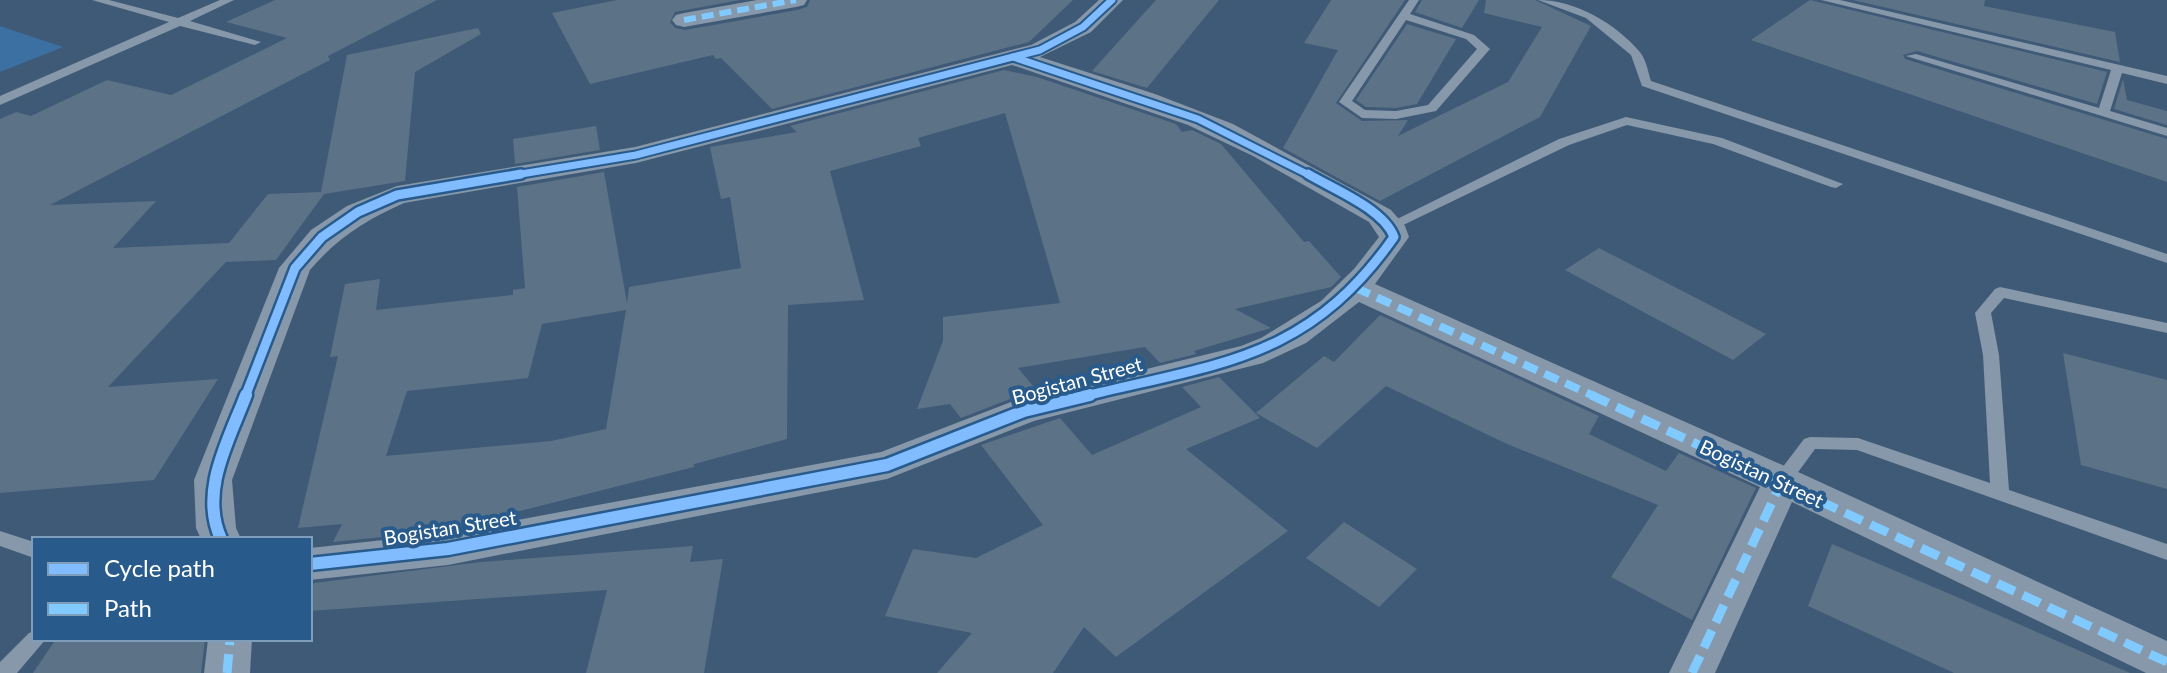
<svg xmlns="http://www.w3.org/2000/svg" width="2167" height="673" font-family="Lato,sans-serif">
<rect width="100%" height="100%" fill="#3f5a76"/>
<!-- green -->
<polygon fill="#3c70a2" points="0,26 63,47 0,72"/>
<!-- building -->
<g fill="#5c7287" fill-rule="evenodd">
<polygon points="275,0 437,0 328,56 330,60 50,205 156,201 113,248 229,243 268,194 321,192 347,55 478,28 481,34 415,72 405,181 324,194 276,260 226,262 108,387 218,379 154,480 0,493 0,119 16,112 31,116 107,80 171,95 287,38 226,22"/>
<polygon points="617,0 740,0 675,12 670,22 675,28 685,30 797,10 807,7 810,0 1073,0 1029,42 772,109 721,58 716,59 713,55 590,84 552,13"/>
<polygon points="1156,0 1219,0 1147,88 1092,71"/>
<polygon points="1331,0 1405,0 1336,103 1362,121 1408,120 1398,136 1508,82 1542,27 1484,13 1486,0 1535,0 1591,26 1540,117 1380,201 1283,148 1338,50 1304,43"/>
<polygon points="1422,0 1479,0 1462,28 1415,12"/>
<polygon points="1810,0 2107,72 2097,104 1917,51 1903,55 1905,59 2167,139 2167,182 1751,40"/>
<polygon points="1853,0 1985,0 1984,6 2115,32 2120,62"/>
<polygon points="1407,24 1456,39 1417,104 1396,108 1366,107 1356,100"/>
<path d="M1004 70 1037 77 1176 124 1182 132 1192 130 1221 144 1304 242 1309 241 1341 277 1331 287 1235 309 1271 328 1194 351 1196 354 1160 363 1145 347 1018 368 1038 392 1010 399 961 418 950 404 917 409 943 341V317L1060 303 1005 113 918 138 921 146 830 171 864 300 788 305 787 439 694 464V467L441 531 333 542 342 524 298 528 338 356 330 357 345 284 380 279 376 310 513 295V290L525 288 517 187 604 172 627 303 629 287 741 268 730 197 721 199 710 147 797 132 790 126ZM626 310 606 429 551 441 386 456 407 391 528 378 542 324Z"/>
<polygon points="2123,79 2127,100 2167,111 2167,125 2114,109"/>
<polygon points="596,126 600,150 515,164 513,139"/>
<polygon points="1599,248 1766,334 1733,360 1565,270"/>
<polygon points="1380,315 1599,416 1589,434 1666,471 1679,453 1756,488 1692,620 1611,577 1658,505 1507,444 1386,386 1317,448 1256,413 1324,356 1334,362"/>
<polygon points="2063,353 2167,380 2167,489 2081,465"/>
<polygon points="1219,377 1260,418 1186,449 1288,531 1116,657 1084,627 1053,673 937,673 972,633 885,616 913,549 976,558 1043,525 981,445 1060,418 1092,455 1201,407 1182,387"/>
<polygon points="1344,522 1417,569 1379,607 1306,558"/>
<polygon points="1832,544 1957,597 2130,673 1954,673 1808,606"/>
<polygon points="693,546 690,562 723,559 704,673 586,673 607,590 310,611 310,591 314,583 481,562"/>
<polygon points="56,639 205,639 201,673 33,673"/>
</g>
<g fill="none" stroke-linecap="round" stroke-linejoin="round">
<!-- lane -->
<g fill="#8698a9" fill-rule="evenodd">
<polygon points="92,0 109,0 178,18 220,0 234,0 190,21 261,42 255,45 180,26 0,105 0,96 169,22"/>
<path d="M1409 0H1419L1410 14 1474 35 1490 49 1436 111 1396 119 1362 118 1339 102ZM1406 20 1466 39 1477 49 1428 105 1396 111 1365 110 1352 101Z"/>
<path d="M1538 0C1575 0 1615 23 1639 51 1646 58 1648 72 1651 81L2167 254V263L1642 86 1631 55 1586 18Z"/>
<polygon points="1821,0 1840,0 2167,76 2167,84 2122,73 2110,111 2167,128 2167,136 1906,56 1916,54 2099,108 2111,70"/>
<polygon points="1626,117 1722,138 1843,184 1836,188 1831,187 1713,144 1627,125 1569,145 1395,229 1385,229 1383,226 1559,139"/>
<polygon points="2000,287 2167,323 2167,333 2004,298 1991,313 1999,355 2009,490 2167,544 2167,560 1857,450 1815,449 1788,486 1776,486 1773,481 1776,476 1804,439 1810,437 1858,438 1990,483 1983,355 1975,313 1995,289"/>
<polygon points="0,531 34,542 34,558 0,546"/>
<polygon points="34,631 34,639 46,639 17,673 0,673 0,662 29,633"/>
</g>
<!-- street -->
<g fill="#8698a9" fill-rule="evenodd">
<polygon points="757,0 807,0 804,5 796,7 684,27 676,25 672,20 676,15 684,13"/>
<path d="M1099 0H1123L1091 32 1040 57 1155 94 1233 124 1391 210 1405 226 1409 237 1375 284 1796 471 2167 641V673H2146L1792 502 1715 673H1669L1760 487 1359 302 1306 343 1263 363 1034 421 887 479 448 565 310 580V548L448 533 881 452 1011 402 1241 346 1261 338 1321 301 1354 269 1379 237 1369 222 1253 156 1188 125 1012 65 636 163 404 203C366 220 337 238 310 270L232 480 236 528 241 539H201L196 528 194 480 279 268 311 230 347 206 397 186 635 147 1031 45 1075 22Z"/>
<polygon points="208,639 252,639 250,673 204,673"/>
</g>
<!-- quiet-far2 -->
<polyline stroke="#80caff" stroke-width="6" stroke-dasharray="12 6" stroke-linecap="butt" points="684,20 796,0"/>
<!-- quiet-far1 -->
<polyline stroke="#80caff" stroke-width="8" stroke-dasharray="15 8" stroke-linecap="butt" points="1356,288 1596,397"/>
<!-- quiet -->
<g stroke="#80caff" stroke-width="9" stroke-dasharray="19 9" stroke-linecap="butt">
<polyline points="1591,395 2167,662"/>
<polyline points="227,673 230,639"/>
<polyline points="1692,673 1782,481"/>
</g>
<!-- cycleway-far2 casing -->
<g stroke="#285b8c" stroke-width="11">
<g id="cycleway-far2">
<polyline points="1013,57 1198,119 1311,176"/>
<polyline points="509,176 636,155 1040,50 1083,27 1112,0"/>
</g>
</g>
<!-- cycleway-far1 casing -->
<g stroke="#285b8c" stroke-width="14">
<g id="cycleway-far1">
<polyline points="245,397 295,268 322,237 358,212 397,195 521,174"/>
<path d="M1082 397C1218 363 1307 361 1394 237 1384 209 1333 189 1308 174"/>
</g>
</g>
<!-- cycleway casing -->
<g stroke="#285b8c" stroke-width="17">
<g id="cycleway">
<path d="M221 539C199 491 229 440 246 395"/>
<polyline points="310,564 448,549 887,465 1024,411 1090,395"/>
</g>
</g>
<!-- cycleway-far2 -->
<use href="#cycleway-far2" stroke="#80bcff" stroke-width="7"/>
<!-- cycleway-far1 -->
<use href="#cycleway-far1" stroke="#80bcff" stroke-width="9"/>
<!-- cycleway -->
<use href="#cycleway" stroke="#80bcff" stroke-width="12"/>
</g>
<g text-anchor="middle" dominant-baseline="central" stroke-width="8" stroke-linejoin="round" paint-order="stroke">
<!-- street labels -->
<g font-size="20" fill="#fff" stroke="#285b8c">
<text transform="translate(1077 380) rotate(-15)">Bogistan Street</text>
<text transform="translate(1762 473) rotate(25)">Bogistan Street</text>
<text transform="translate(450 527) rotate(-9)">Bogistan Street</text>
</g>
</g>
<!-- legend -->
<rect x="32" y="537" width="280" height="104" fill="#285b8c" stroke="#7e9dba" stroke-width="2"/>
<rect x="48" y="563" width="40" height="12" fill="#80bcff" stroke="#7e9dba" stroke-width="2"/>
<text x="104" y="577" font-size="24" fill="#ffffff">Cycle path</text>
<rect x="48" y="603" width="40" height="12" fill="#80caff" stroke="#7e9dba" stroke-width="2"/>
<text x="104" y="617" font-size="24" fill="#ffffff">Path</text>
</svg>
